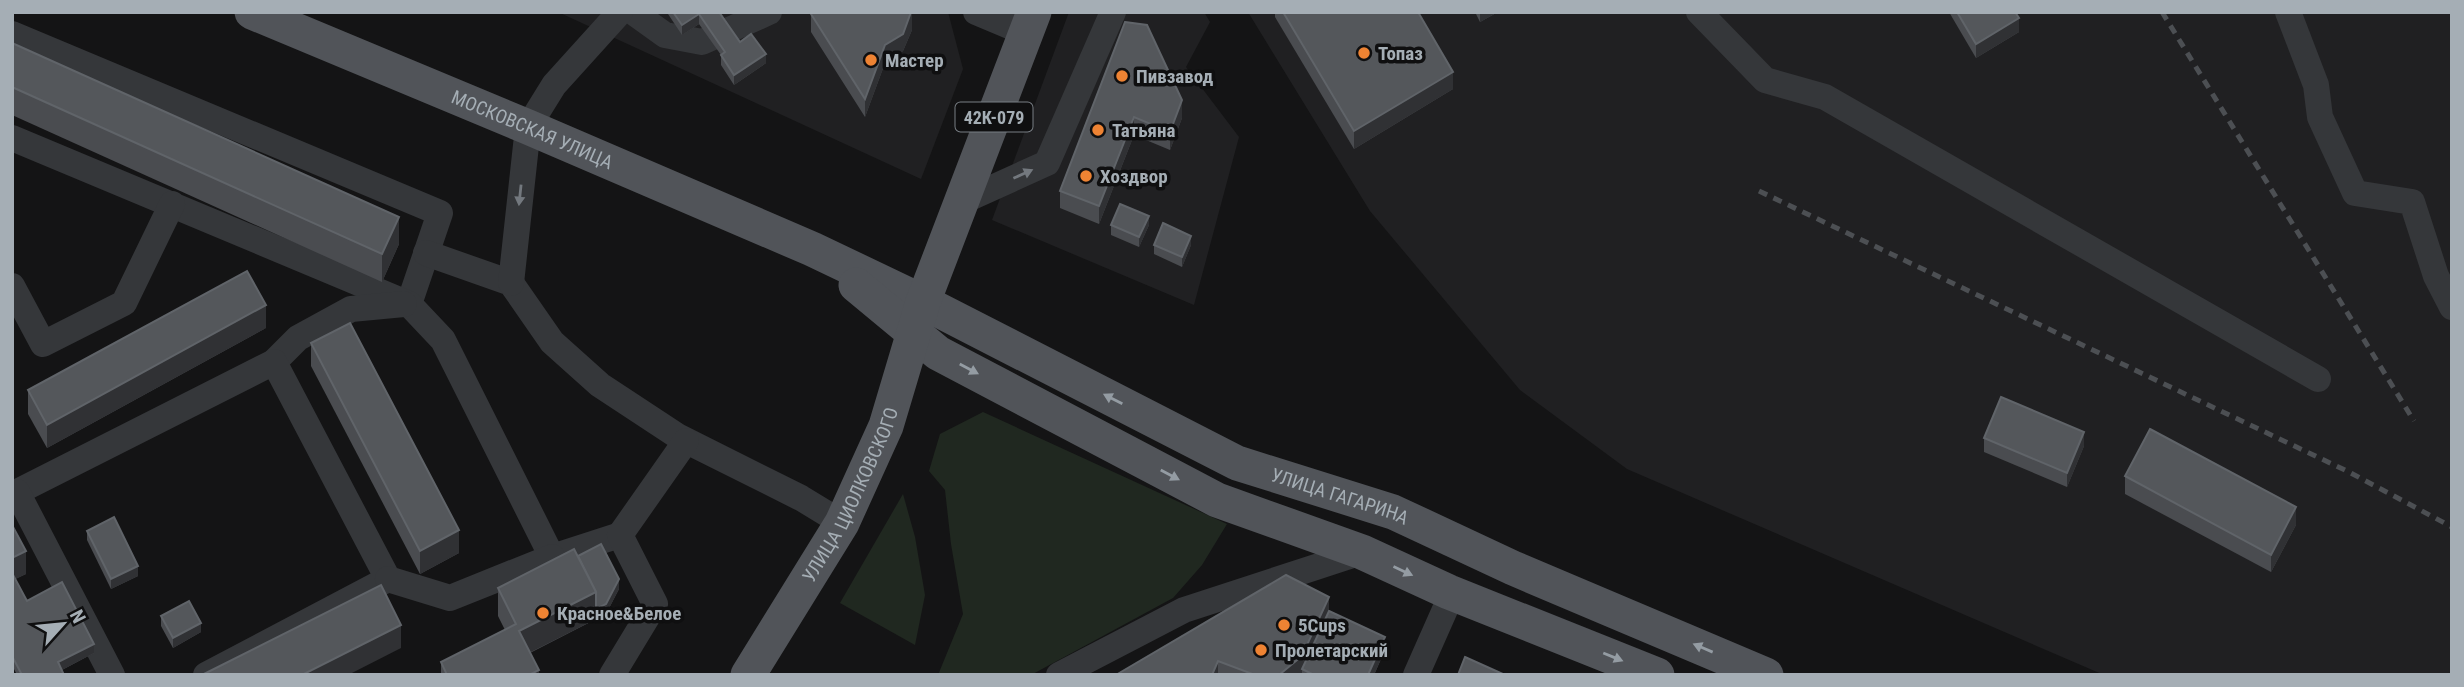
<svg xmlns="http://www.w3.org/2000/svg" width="2464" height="687" font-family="'Roboto Condensed',sans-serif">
<rect width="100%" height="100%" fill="#141415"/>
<!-- built -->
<g fill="#202022">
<polygon points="558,12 948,12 963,69 921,179"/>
<polygon points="1069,12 1204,12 1210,22 1186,67 1239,137 1194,305 992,220"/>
<polygon points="1248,12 2452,12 2452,675 2104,675 1627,469 1520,390 1370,211"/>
</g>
<!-- green -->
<g fill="#202820">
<polygon points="983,412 1227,524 1202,565 1173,598 1031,675 938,675 963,614 951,544 945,490 929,471 940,434"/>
<polygon points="903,494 915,537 925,595 915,645 840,603"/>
</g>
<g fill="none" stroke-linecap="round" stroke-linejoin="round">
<!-- minor -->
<g stroke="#35373a" stroke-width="26">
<polyline points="633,12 665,35 702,42 769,12"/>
<polyline points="976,12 1026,33"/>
<polyline points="1699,12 1765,80 1825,97 2318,379"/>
<polyline points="2288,12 2316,85 2320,117 2355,193 2412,202 2436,276 2452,307"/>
<polyline points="12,34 440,213 409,304"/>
<polyline points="12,138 409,304 443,340 552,557 620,535"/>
<polyline points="961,202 1047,163 1113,12"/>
<polyline points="426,253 511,283 552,342 600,385 679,437 801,498 842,523"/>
<polyline points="511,283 528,127 554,85 620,12"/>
<polyline points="12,286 43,344 124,303 172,204"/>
<polyline points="274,362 298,338 351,309 404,304"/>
<polyline points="17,492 274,362 388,579 206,675"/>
<polyline points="12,495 17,492 112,675"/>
<polyline points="388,579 450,598 552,557"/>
<polyline points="612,675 655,604 620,535 686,441"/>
<polyline points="1059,675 1184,610 1362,552"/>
<polyline points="1416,675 1447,605 1449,592"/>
</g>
<!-- major -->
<g stroke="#515459" stroke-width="35">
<path id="s1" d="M252 12 528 127 812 249 923 302 1237 463 1393 512 1513 568 1766 675"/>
<polyline points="856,285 938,353 1217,500 1362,552 1449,592 1657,675"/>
<path id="s2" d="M748 675 842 523 886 426 923 302 1034 12"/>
</g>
<!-- rail -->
<g stroke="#4c4f53" stroke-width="5" stroke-dasharray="9 7" stroke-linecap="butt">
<polyline points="2162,12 2414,421"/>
<polyline points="1759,191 2349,472 2452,527"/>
</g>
</g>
<!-- wall -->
<g fill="#4a4c50">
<polygon points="668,12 720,12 740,42 766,63 734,85 721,65 721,55 699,24 682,35 668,14"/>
<polygon points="1275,12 1418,12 1453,89 1354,149 1275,17"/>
<polygon points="1475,12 1498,12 1480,22"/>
<polygon points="1949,12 2015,12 2019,32 1976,58"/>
<polygon points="811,14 912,30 903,51 885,63 865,117 811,32"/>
<polygon points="1125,22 1182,118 1170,150 1134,135 1099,224 1060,208 1060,191"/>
<polygon points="12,43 399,244 382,282 12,115"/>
<polygon points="1111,225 1149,225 1139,247 1111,235"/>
<polygon points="1154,245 1191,245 1182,267 1154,254"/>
<polygon points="266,328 47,448 28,414 28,390"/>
<polygon points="311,343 459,553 420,574 311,366"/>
<polygon points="1984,438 2084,446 2067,487 1984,452"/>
<polygon points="2125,476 2296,525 2271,572 2125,494"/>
<polygon points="12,525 26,574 15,579 27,601 94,653 62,670 64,675 17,675 12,665"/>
<polygon points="87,531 138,576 111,589 87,540"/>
<polygon points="578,556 619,589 606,614 530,653 539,675 441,675 441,662 505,630 498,616 498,588"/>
<polygon points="1329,611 1385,650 1374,675 1116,675"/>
<polygon points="161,616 201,632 173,648 161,626"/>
</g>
<!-- shaded-wall -->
<g fill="#303134">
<polygon points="1480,12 1498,12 1480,22"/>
<polygon points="912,13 912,30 903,51 885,63 865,117 865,99 885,45"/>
<polygon points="699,14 699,24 682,35 682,25"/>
<polygon points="2019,18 2019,32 1976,58 1976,44"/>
<polygon points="766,54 766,63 734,85 734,75"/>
<polygon points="1453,72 1453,89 1354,149 1354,131"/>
<polygon points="1182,100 1182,118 1170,150 1170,132"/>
<polygon points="1134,117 1134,135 1099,224 1099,206"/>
<polygon points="1149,216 1149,225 1139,247 1139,237"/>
<polygon points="399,217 399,244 382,282 382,254"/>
<polygon points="1191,236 1191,245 1182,267 1182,257"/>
<polygon points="266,305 266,328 47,448 47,425"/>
<polygon points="2084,432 2084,446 2067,487 2067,473"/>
<polygon points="2296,507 2296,525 2271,572 2271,555"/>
<polygon points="459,530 459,553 420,574 420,551"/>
<polygon points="26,551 26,574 12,581 12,558"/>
<polygon points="138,566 138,576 111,589 111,579"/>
<polygon points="619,579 619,589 606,614 519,658 519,631"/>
<polygon points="1329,597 1329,625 1302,669 1302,675 1279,675"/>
<polygon points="201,623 201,632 173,648 173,638"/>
<polygon points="401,625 401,648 348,675 302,675"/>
<polygon points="1385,637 1385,650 1374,675 1368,675"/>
<polygon points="94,644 94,653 58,672 58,662"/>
<polygon points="1218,661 1218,675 1212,675"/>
<polygon points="539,670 539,675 529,675"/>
</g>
<!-- building -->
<g fill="#54575b" stroke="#606469" stroke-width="2">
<polygon points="673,12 719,12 740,42 751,34 766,54 734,75 721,55 725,52 699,14 682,25"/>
<polygon points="812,12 911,12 903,34 885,45 865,99 811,14"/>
<polygon points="1283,12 1418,12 1453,72 1354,131"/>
<polygon points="1957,12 2015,12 2019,18 1976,44"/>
<polygon points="1125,22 1147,25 1182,100 1170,132 1134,117 1099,206 1060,191"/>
<polygon points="12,43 399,217 382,254 12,87"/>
<polygon points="1120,204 1149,216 1139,237 1111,225"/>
<polygon points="1163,223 1191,236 1182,257 1154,245"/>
<polygon points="247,271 266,305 47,425 28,390"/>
<polygon points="350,323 459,530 420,551 311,343"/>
<polygon points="2001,397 2084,432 2067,473 1984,438"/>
<polygon points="2150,429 2296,507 2271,555 2125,476"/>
<polygon points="114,517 138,566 111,579 87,531"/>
<polygon points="12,525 26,551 12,558"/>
<polygon points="601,544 619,579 606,604 596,609 596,592 578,556"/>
<polygon points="574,549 596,592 519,631 539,670 529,675 447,675 441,662 516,624 498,588"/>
<polygon points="12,573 27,601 62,582 94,644 58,662 64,675 22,675 12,656"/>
<polygon points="1286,575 1329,597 1302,656 1279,675 1255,675 1218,661 1212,675 1116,675"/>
<polygon points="381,585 401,625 302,675 202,675"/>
<polygon points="189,601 201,623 173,638 161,616"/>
<polygon points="1329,611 1385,637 1368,675 1314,675 1302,669"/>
<polygon points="1465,657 1505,675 1458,675"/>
</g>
<!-- one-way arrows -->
<defs><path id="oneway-solid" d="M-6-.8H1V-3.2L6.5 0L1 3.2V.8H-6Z" transform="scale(1.75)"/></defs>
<g fill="#73787e">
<use href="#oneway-solid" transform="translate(1023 174) rotate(-24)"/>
<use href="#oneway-solid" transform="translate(520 195) rotate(96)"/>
</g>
<g fill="#949ca3">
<use href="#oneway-solid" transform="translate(969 369) rotate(28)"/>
<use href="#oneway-solid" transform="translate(1113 399) rotate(-153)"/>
<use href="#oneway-solid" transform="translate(1170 475) rotate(28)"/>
<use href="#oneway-solid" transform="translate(1403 571) rotate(25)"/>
<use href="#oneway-solid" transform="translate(1703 648) rotate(-157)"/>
<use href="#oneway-solid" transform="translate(1613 657) rotate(22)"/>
</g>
<!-- markers -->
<g fill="#ee8333" stroke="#0f0f10" stroke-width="2.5">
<circle cx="1364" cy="53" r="7"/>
<circle cx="871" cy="60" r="7"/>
<circle cx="1122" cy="76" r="7"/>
<circle cx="1098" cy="130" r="7"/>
<circle cx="1086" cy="176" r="7"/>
<circle cx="543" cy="613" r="7"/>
<circle cx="1284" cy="625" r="7"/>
<circle cx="1261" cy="650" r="7"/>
</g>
<g text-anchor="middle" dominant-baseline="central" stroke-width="7" stroke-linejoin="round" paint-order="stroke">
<!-- shield labels -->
<rect fill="#0f0f10" stroke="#787e84" stroke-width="2" x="955.5" y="102.5" width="77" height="29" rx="5"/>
<g font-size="18" font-weight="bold" fill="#a5aeb5">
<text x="994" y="117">42К-079</text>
</g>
<!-- poi labels -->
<g font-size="19" font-weight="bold" fill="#a5aeb5" stroke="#0f0f10" text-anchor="start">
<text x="1378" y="53">Топаз</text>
<text x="885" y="60">Мастер</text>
<text x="1136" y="76">Пивзавод</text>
<text x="1112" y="130">Татьяна</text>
<text x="1100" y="176">Хоздвор</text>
<text x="557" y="613">Красное&amp;Белое</text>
<text x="1298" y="625">5Cups</text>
<text x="1275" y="650">Пролетарский</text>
</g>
<!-- street labels -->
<g font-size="19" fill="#a5aeb5" stroke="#0f0f10">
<text stroke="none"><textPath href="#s1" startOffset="304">МОСКОВСКАЯ УЛИЦА</textPath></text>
<text stroke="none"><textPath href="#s2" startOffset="208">УЛИЦА ЦИОЛКОВСКОГО</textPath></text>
<text stroke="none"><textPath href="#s1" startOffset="1192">УЛИЦА ГАГАРИНА</textPath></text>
</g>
</g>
<!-- border -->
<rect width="2464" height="687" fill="none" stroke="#a5aeb5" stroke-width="28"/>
<!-- north arrow -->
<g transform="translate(63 624) rotate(63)" stroke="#0f0f10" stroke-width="5" paint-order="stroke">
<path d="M0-5L12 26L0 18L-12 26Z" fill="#a5aeb5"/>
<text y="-10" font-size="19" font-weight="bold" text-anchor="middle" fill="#a5aeb5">N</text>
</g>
</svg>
